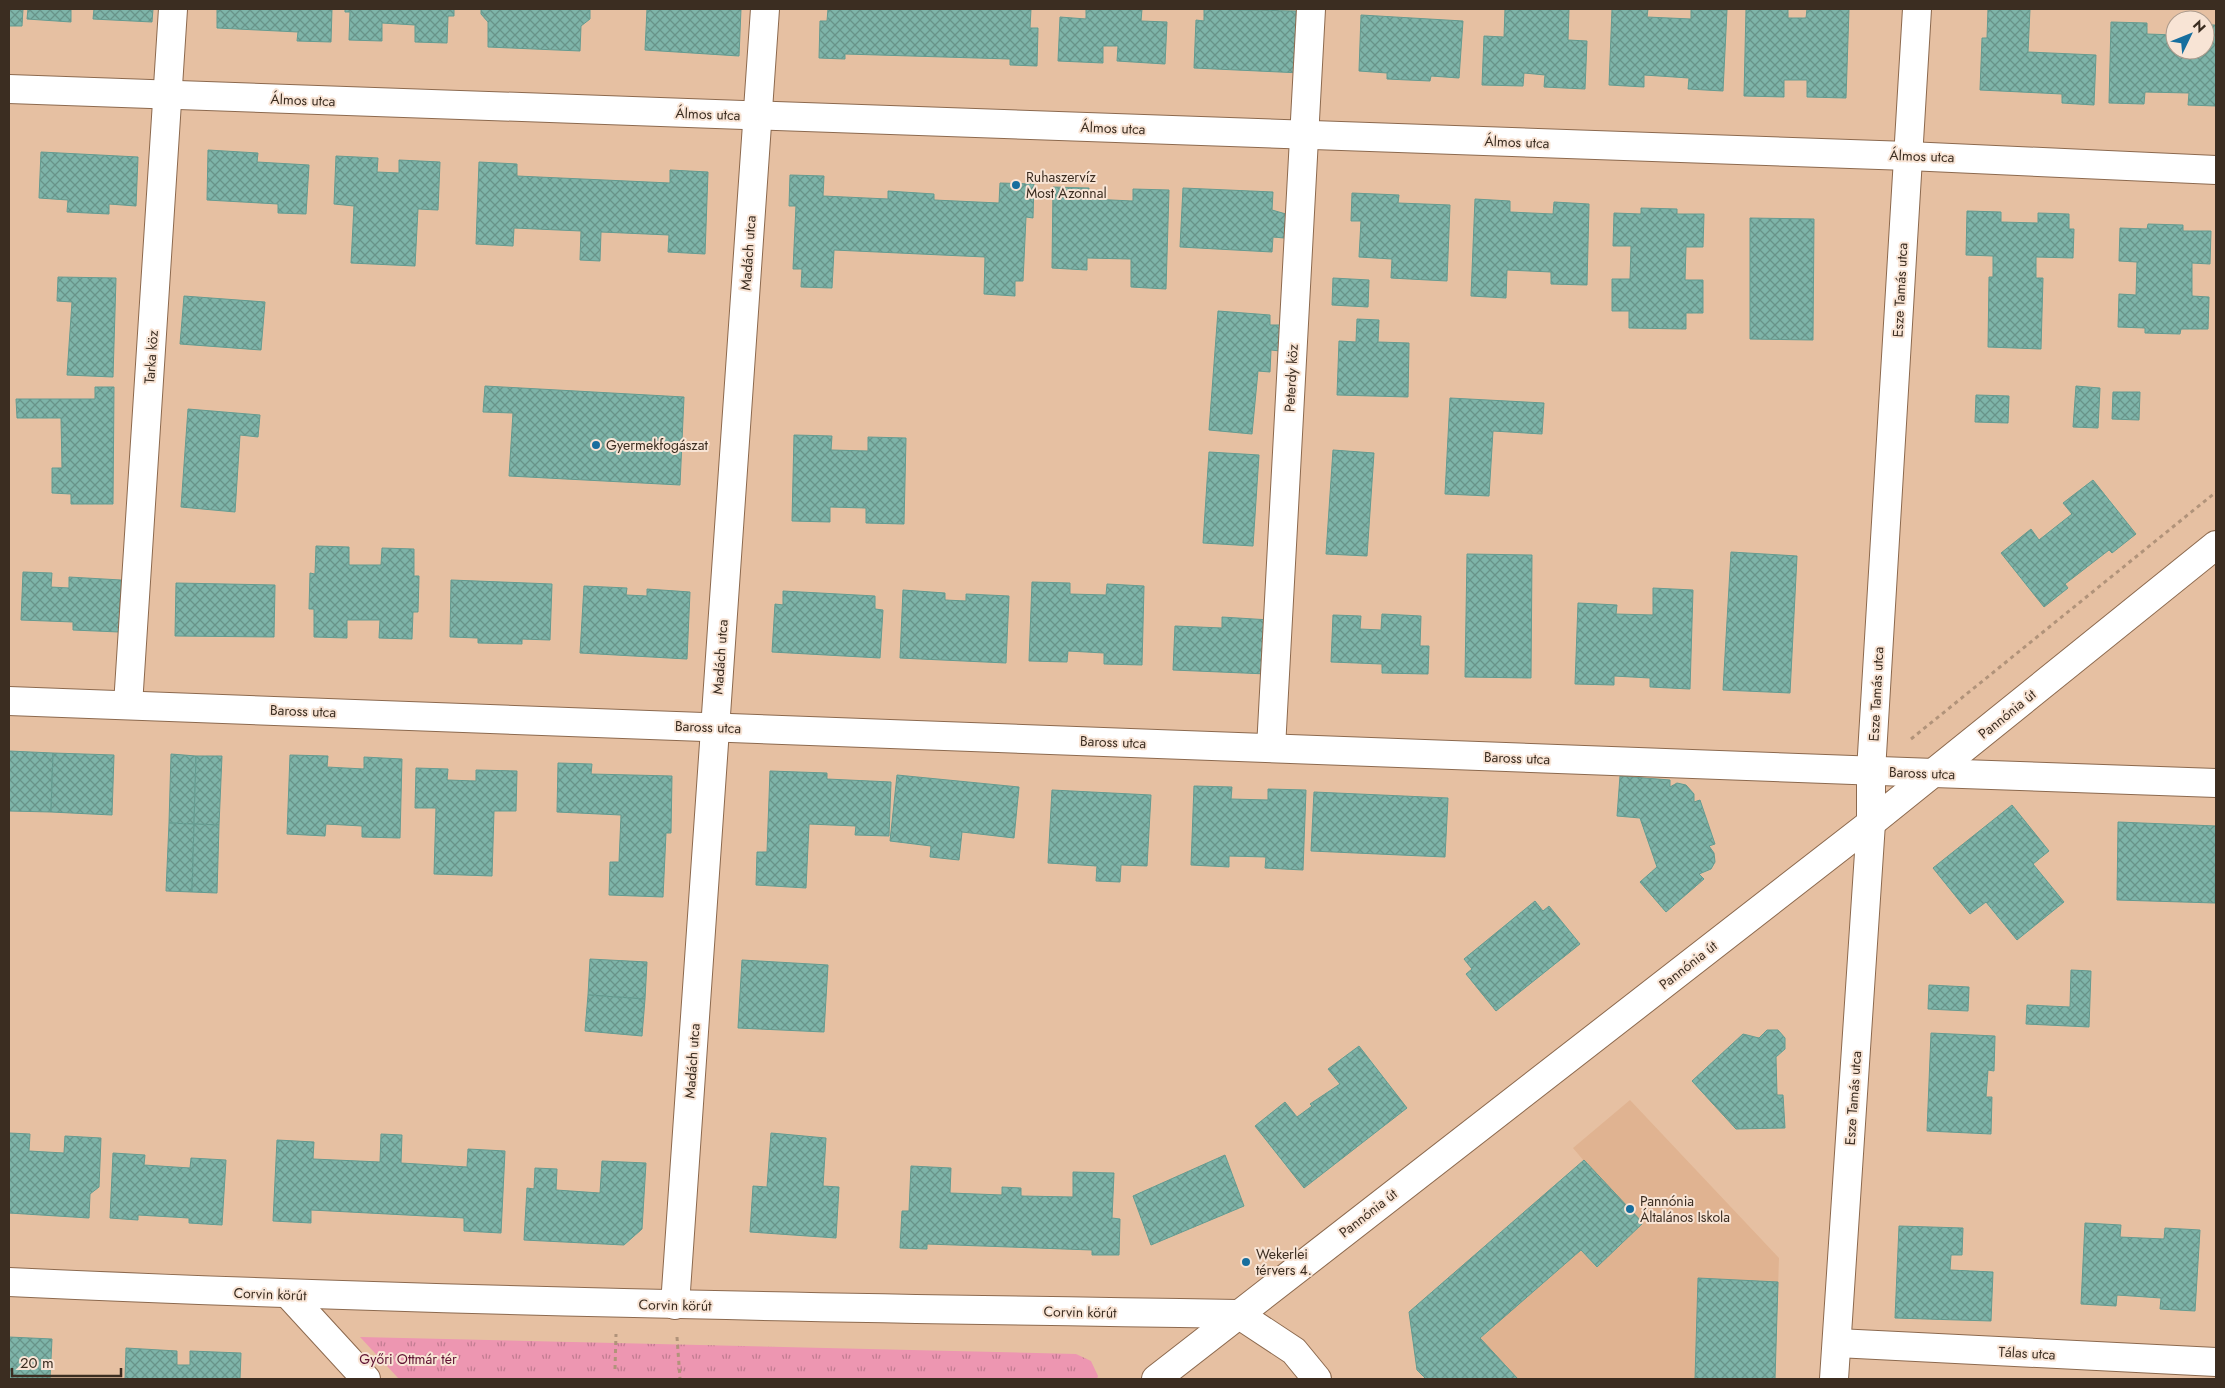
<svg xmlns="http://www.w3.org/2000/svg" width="2225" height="1388" font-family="Jost,sans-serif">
<defs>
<pattern id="grass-tufts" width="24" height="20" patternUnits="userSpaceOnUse" patternTransform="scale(1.25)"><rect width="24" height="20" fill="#ed96b1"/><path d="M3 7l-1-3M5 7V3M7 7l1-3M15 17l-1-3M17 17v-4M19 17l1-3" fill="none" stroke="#c17b90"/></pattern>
<pattern id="building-cross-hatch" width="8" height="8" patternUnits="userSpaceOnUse" patternTransform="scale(1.25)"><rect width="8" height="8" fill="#7eb4a9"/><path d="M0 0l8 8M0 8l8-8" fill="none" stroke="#689389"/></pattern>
</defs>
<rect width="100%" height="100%" fill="#e6c0a2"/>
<!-- built -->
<polygon fill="#e0b391" points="1630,1100 1779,1258 1775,1379 1426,1379 1417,1370 1409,1312 1584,1161 1573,1148"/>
<!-- grass -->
<polygon fill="url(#grass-tufts)" points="360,1337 1076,1354 1091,1361 1098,1376 1097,1379 399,1379"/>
<!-- building -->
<g fill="url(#building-cross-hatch)" stroke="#659b90">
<polygon points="9,9 23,9 22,26 9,26"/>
<polygon points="28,9 71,9 71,22 27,19"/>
<polygon points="94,9 153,9 152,22 93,19"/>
<polygon points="217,9 332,9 331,42 297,41 298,32 217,28"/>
<polygon points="345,9 454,9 454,16 448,16 447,43 415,42 415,25 382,23 382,41 349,40 350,12 345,12"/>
<polygon points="481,9 590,9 590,19 581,26 580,51 488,47 488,22 481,14"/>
<polygon points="647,9 741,9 739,56 645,50"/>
<polygon points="828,9 1031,9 1030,28 1038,28 1037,66 1010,65 1010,59 845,54 845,59 819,58 820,21 827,21"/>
<polygon points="1086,9 1142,9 1141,21 1167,22 1165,64 1117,61 1118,46 1103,46 1103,63 1058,61 1060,17 1086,19"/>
<polygon points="1204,9 1296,11 1296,24 1303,24 1301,73 1194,68 1196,20 1204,21"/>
<polygon points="1505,9 1569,9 1568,40 1587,41 1585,89 1544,87 1545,75 1524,73 1523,86 1482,85 1484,36 1504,37"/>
<polygon points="1612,9 1648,9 1647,17 1691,19 1691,9 1727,10 1723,91 1688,89 1689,78 1644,75 1644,87 1609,85"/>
<polygon points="1746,9 1788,9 1788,18 1806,18 1807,9 1849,9 1846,98 1807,97 1807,80 1784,80 1784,97 1744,96"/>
<polygon points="1988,9 2030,9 2028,52 2096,55 2094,105 2062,103 2062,94 1980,90 1982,38 1987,38"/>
<polygon points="1361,15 1463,21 1459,78 1431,76 1430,81 1387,79 1387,73 1359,71"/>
<polygon points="2111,22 2147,23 2147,34 2175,35 2175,50 2205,50 2205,25 2216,25 2216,106 2188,105 2189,93 2145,92 2144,104 2109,103"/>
<polygon points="208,150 258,153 257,162 309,165 306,214 278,213 278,204 207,200"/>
<polygon points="41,152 138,157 136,206 109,204 109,214 67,212 68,200 39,198"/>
<polygon points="336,156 378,158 377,172 399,173 399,160 440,162 438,210 418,209 415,266 351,263 354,206 334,204"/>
<polygon points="479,162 517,164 517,176 670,183 670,170 708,172 705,254 668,252 669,235 601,232 600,261 580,260 581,231 514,228 513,246 476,244"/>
<polygon points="790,175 824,176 823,196 888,199 888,191 934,194 934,200 999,203 1000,183 1034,184 1033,218 1026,217 1023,281 1015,281 1015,296 984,294 985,257 834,250 832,288 801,287 802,269 793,269 796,206 789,206"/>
<polygon points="1053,187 1089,188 1089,199 1133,201 1133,189 1169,190 1166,289 1131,287 1131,259 1087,258 1087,270 1052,268"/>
<polygon points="1183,188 1273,192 1272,210 1286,214 1284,238 1273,237 1272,252 1180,247"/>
<polygon points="1352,193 1399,195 1398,203 1450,205 1447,281 1391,278 1392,259 1359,257 1361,221 1351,221"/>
<polygon points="1475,199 1510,201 1510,212 1553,214 1554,202 1589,204 1587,285 1551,284 1551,272 1507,270 1506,298 1471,296"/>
<polygon points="1641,208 1677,209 1677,214 1704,214 1703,247 1686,247 1685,280 1703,280 1703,313 1686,313 1686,329 1629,328 1629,311 1612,311 1612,279 1630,279 1631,246 1613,246 1614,213 1641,214"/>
<polygon points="1967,211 2001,212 2001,222 2038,223 2038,213 2069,214 2069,229 2074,229 2073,258 2036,257 2036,278 2043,278 2041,349 1988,347 1989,277 1993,277 1993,256 1966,255"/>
<polygon points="1750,218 1814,219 1813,340 1750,339"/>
<polygon points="2148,224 2183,225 2183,231 2211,231 2210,264 2192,263 2192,296 2209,297 2208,329 2181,329 2180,334 2145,333 2145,328 2118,327 2119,294 2136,295 2137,262 2119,261 2120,228 2147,229"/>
<polygon points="58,277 116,278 113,377 67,375 72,302 57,301"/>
<polygon points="1333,278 1369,280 1368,307 1332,305"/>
<polygon points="184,296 265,302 261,350 180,344"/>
<polygon points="1218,311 1270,315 1270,325 1281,325 1280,351 1271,350 1270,372 1258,371 1252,434 1209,430"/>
<polygon points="1357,319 1379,320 1378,342 1409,343 1408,397 1337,395 1339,341 1356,342"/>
<polygon points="485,386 684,397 680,485 509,476 513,413 483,412"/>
<polygon points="2076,386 2100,388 2098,428 2073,427"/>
<polygon points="95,387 114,387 113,504 71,504 71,494 52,493 52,468 62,468 61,418 17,418 16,399 95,399"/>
<polygon points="2113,392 2140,392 2139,420 2112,419"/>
<polygon points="1976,395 2009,396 2008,423 1975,422"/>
<polygon points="1450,398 1544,403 1542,434 1493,431 1489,496 1445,494"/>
<polygon points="188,409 260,415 258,437 240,435 235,512 181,507"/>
<polygon points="794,435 832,436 831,450 868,451 868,437 906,438 904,524 866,523 866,508 830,507 830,522 792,521"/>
<polygon points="1333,450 1374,453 1367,556 1326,554"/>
<polygon points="1209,452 1259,455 1253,546 1203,543"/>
<polygon points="2093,480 2136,534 2112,553 2109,550 2065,584 2068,588 2044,607 2001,553 2031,529 2039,540 2072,514 2063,503"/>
<polygon points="316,546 349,547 349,565 381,565 382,548 414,549 414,576 419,576 418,612 413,612 412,639 379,638 380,620 347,620 347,638 314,637 314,609 309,609 310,573 315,574"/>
<polygon points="1731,552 1797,556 1790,693 1723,690"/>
<polygon points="1467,554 1532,555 1531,678 1465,677"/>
<polygon points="23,572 52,573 51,587 69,588 69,577 121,580 119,632 73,630 73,622 21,620"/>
<polygon points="451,580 552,584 550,640 522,639 522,644 478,643 478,638 450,637"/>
<polygon points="1032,582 1070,583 1070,594 1106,595 1107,584 1144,586 1142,665 1104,664 1104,653 1068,651 1067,662 1029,661"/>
<polygon points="176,583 275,585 274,637 175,636"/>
<polygon points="584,586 627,588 626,595 647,596 647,589 690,592 687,659 580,653"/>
<polygon points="1653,588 1693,590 1690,689 1650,687 1650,678 1614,676 1614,685 1575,684 1578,603 1617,605 1616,614 1653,615"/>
<polygon points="903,590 945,593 945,600 966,601 966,594 1009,596 1006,663 900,658"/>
<polygon points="783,591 875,596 875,609 883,610 880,658 772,652 775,604 783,605"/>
<polygon points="1382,614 1421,616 1420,646 1429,646 1428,674 1382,673 1382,664 1331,662 1333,615 1361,616 1360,629 1381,630"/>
<polygon points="1222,617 1270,620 1267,674 1173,670 1175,626 1222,628"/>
<polygon points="9,751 53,753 51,812 9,811"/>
<polygon points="53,753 114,755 112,815 51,812"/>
<polygon points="171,754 196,756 194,824 169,823"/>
<polygon points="290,755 328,756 327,767 364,769 364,757 402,759 400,838 362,837 362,826 326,824 325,836 287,834"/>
<polygon points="196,756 222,756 219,825 194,824"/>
<polygon points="558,763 592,764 591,774 672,776 671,833 666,833 663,897 609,895 610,862 619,862 621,815 557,812"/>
<polygon points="416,768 448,769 447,780 476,781 476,770 517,771 516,811 494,811 492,876 434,874 436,808 415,808"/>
<polygon points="770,771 827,773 827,779 891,782 889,836 855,835 856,826 809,824 806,888 756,885 757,852 767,852"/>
<polygon points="897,775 1019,787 1014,838 962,832 959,860 930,857 931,846 890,841"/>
<polygon points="1620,776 1670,780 1670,787 1677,783 1686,785 1694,794 1694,802 1700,800 1715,844 1709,846 1714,853 1715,862 1711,869 1699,874 1704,879 1666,912 1640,882 1657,867 1640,818 1617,816"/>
<polygon points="1194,786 1232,787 1231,799 1268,800 1268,789 1306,790 1303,870 1265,868 1266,857 1229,856 1229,867 1191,865"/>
<polygon points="1052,790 1151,795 1147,866 1121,865 1120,882 1096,881 1097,866 1048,863"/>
<polygon points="1314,792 1448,798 1445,857 1311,851"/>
<polygon points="2012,805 2049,851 2033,864 2064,902 2017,940 1986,902 1970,914 1933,868"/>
<polygon points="2118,822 2216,826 2215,903 2117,900"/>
<polygon points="169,823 194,824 192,892 166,891"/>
<polygon points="194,824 219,825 217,893 192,892"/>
<polygon points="1535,901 1543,911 1549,906 1580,944 1496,1011 1466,974 1472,969 1464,959"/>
<polygon points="590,959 647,962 645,999 588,995"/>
<polygon points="742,960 828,965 824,1032 738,1028"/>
<polygon points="2071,970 2091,971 2089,1027 2026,1024 2027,1005 2070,1007"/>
<polygon points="1929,985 1969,987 1968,1011 1928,1009"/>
<polygon points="588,995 645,999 642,1036 585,1031"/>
<polygon points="1767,1030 1778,1030 1785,1038 1785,1049 1776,1057 1777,1095 1783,1095 1785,1128 1736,1129 1692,1081 1743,1034 1759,1038"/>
<polygon points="1931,1033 1995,1036 1994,1071 1988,1070 1986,1097 1992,1097 1991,1134 1927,1131"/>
<polygon points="1359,1046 1407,1108 1304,1188 1255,1126 1285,1102 1297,1117 1312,1106 1310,1104 1340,1084 1328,1069"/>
<polygon points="9,1133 30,1134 29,1151 64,1153 65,1136 101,1138 99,1187 90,1194 89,1218 9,1213"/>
<polygon points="771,1133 826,1138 823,1186 839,1187 836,1238 750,1232 753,1186 767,1187"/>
<polygon points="381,1134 402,1135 401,1163 467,1167 468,1149 505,1151 501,1233 464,1231 464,1218 311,1210 311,1223 273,1221 277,1140 314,1142 313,1159 380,1162"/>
<polygon points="113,1153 145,1155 144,1165 190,1168 191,1158 226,1160 222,1225 189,1223 189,1218 138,1215 138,1220 110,1218"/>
<polygon points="1225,1155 1244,1206 1151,1245 1133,1196"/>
<polygon points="1584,1160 1643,1223 1597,1267 1581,1250 1480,1338 1518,1379 1426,1379 1417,1370 1409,1312"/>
<polygon points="602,1161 646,1163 642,1229 624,1245 524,1240 527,1188 534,1189 535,1168 557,1169 556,1190 600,1193"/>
<polygon points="911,1166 951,1168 950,1193 1002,1195 1002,1187 1021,1188 1021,1196 1073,1197 1073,1172 1114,1173 1112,1218 1120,1219 1119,1255 1092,1255 1092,1250 927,1244 927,1249 900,1248 902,1211 909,1211"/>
<polygon points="2085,1223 2121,1225 2120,1237 2164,1239 2165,1228 2200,1230 2195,1311 2160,1309 2161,1298 2117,1295 2116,1306 2081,1304"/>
<polygon points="1899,1226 1963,1228 1962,1255 1951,1255 1950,1270 1993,1272 1991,1321 1895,1318"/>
<polygon points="1698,1278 1778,1282 1775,1379 1695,1379"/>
<polygon points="9,1337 52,1339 50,1379 9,1379"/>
<polygon points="126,1348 177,1351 177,1365 190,1365 190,1351 241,1353 240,1379 125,1379"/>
</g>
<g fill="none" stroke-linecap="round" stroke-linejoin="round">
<!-- minor casing -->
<g stroke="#8c694e" stroke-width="30">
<g id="minor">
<polyline points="9,89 1908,156 2216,170"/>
<polyline points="9,701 1934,773"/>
<polyline points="128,705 173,9"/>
<polyline points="1271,748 1311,9"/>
<path d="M9 1282C418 1301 828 1308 1238 1314L1294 1351 1317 1379"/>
<polyline points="289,1295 366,1379"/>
<polyline points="675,1305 765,9"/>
<polyline points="1837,1343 2216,1362"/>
<polyline points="1834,1379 1871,823 1871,771 1917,9"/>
</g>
</g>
<!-- tertiary casing -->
<g stroke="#8c694e" stroke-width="30">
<g id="tertiary">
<polyline points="1934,773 2216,783"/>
<polyline points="1156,1379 1871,823 2216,545"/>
</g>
</g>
<!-- path -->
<g stroke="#b1937a" stroke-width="3" stroke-dasharray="4 4" stroke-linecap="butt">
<polyline points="1911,739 2216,492"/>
<polyline points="677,1337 680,1379"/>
<polyline points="615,1369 616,1334"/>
</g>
<!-- minor -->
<use href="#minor" stroke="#fff" stroke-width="28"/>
<!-- tertiary -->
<use href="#tertiary" stroke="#fff" stroke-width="28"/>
</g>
<!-- markers -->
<g fill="#176e9e" stroke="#f8e4d5" stroke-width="2">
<circle cx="1016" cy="185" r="5"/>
<circle cx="596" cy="445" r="5"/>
<circle cx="1630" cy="1209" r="5"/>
<circle cx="1246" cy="1262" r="5"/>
</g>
<g text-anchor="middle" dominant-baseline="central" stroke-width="4" stroke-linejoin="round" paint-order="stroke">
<!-- street labels -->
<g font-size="14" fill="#3b2d21" stroke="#f8e4d5">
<text transform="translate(303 100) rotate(2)">Álmos utca</text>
<text transform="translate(708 114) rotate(2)">Álmos utca</text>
<text transform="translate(1113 128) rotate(2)">Álmos utca</text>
<text transform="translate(1517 142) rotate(2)">Álmos utca</text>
<text transform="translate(1922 156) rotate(2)">Álmos utca</text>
<text transform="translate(748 253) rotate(-86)">Madách utca</text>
<text transform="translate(1900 290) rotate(-87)">Esze Tamás utca</text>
<text transform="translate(151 357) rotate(-86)">Tarka köz</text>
<text transform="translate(1291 378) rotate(-87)">Peterdy köz</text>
<text transform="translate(720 657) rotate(-86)">Madách utca</text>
<text transform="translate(1876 694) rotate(-87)">Esze Tamás utca</text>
<text transform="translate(303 711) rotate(2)">Baross utca</text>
<text transform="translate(2007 714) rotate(-39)">Pannónia út</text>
<text transform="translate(708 727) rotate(2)">Baross utca</text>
<text transform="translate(1113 742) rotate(2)">Baross utca</text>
<text transform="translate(1517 758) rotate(2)">Baross utca</text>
<text transform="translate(1922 773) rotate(2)">Baross utca</text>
<text transform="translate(1688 965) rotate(-38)">Pannónia út</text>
<text transform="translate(692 1061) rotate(-86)">Madách utca</text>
<text transform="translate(1853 1098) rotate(-86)">Esze Tamás utca</text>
<text transform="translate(1368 1213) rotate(-38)">Pannónia út</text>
<text transform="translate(270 1294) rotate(2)">Corvin körút</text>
<text transform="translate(675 1305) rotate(1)">Corvin körút</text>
<text transform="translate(1080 1312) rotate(1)">Corvin körút</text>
<text transform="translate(2027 1353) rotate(3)">Tálas utca</text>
</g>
<!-- poi labels -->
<g font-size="14" fill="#3b2d21" stroke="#f8e4d5" text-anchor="start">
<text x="1026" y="177">Ruhaszervíz<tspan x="1026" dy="16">Most Azonnal</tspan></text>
<text x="606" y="445">Gyermekfogászat</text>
<text x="1640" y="1201">Pannónia<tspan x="1640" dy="16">Általános Iskola</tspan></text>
<text x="1256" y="1254">Wekerlei<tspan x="1256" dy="16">térvers 4.</tspan></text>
</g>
<!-- park labels -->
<g font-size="14" fill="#5e1232" stroke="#f8e4d5">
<text x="408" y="1359">Győri Ottmár tér</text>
</g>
</g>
<!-- border -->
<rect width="2225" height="1388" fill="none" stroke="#3b2d21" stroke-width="20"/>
<!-- north arrow -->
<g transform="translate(2190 35) rotate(47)"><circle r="24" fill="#f8e4d5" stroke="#ac9b8d"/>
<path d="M0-4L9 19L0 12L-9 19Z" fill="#176e9e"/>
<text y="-8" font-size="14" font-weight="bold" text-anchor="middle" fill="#3b2d21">N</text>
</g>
<!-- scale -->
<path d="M12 1368v8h109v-8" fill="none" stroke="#3b2d21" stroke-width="2.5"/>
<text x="20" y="1368" font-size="15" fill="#3b2d21" stroke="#f8e4d5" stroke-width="4" paint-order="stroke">20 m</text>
</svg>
